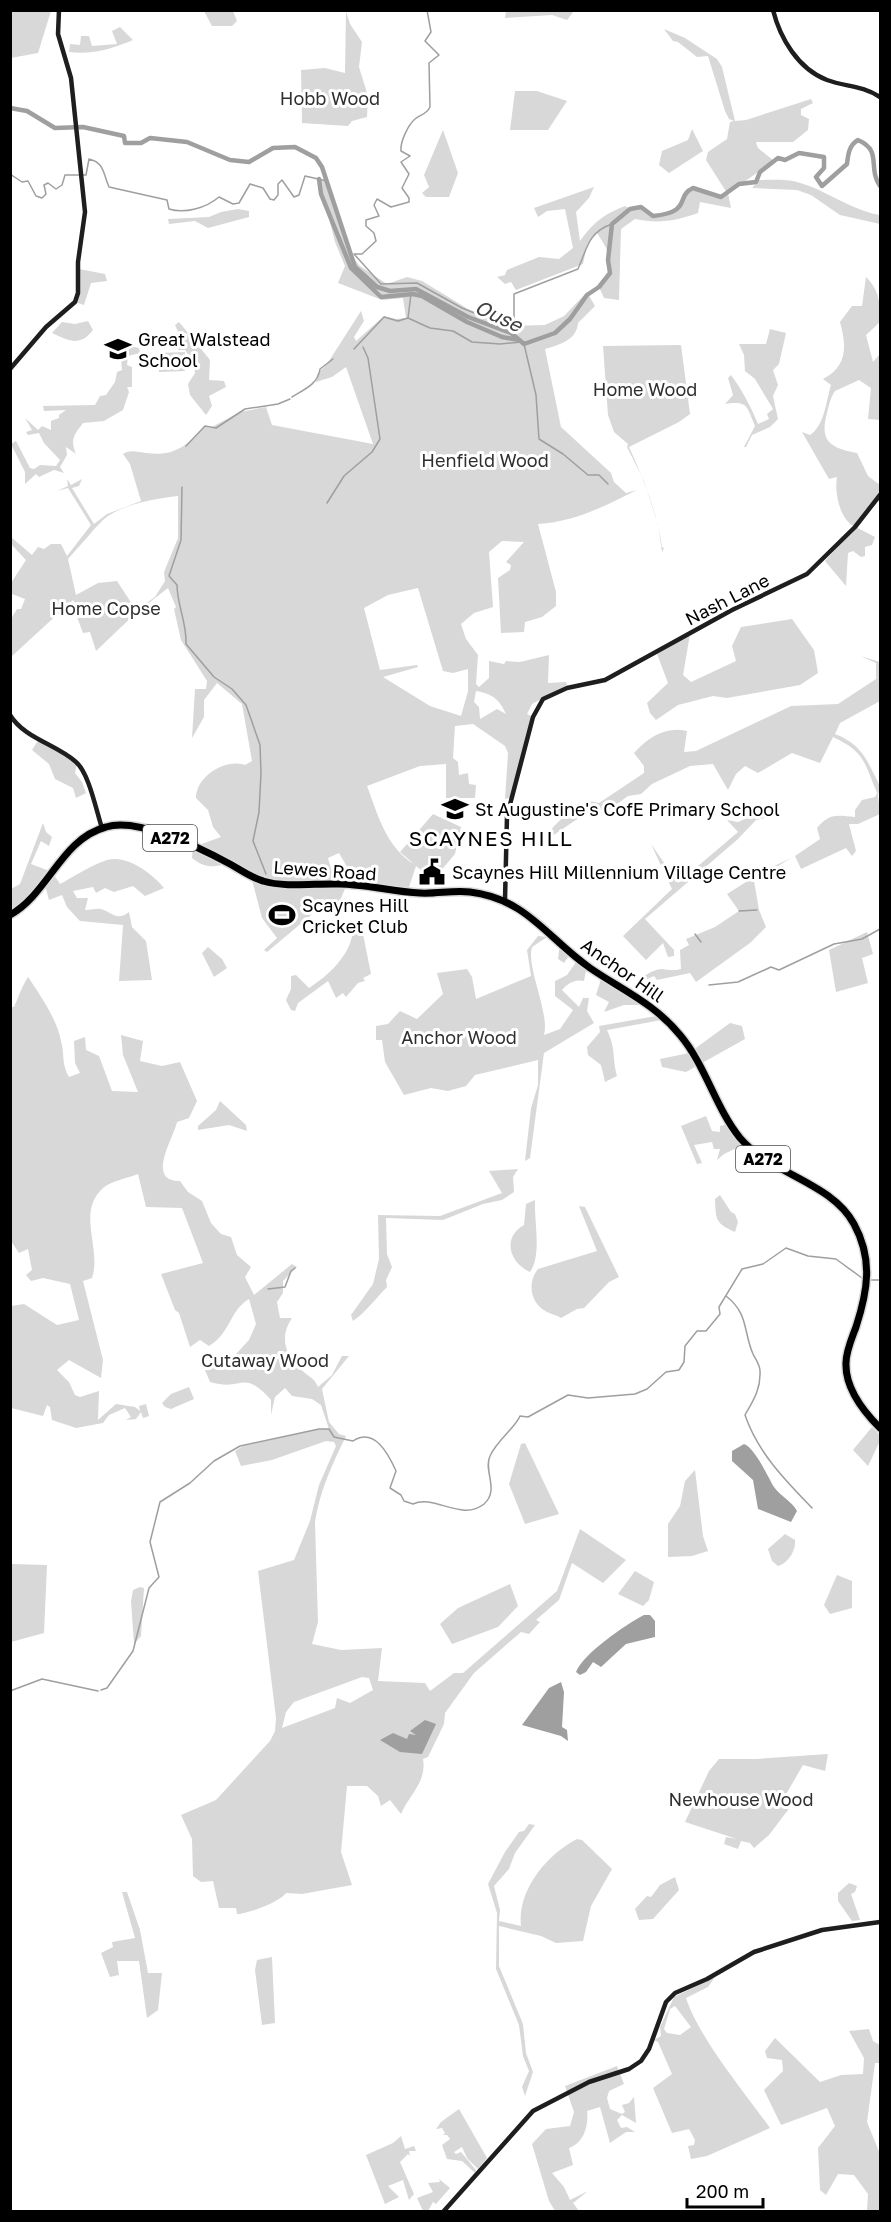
<svg xmlns="http://www.w3.org/2000/svg" width="891" height="2222" font-family="'Golos Text',sans-serif">
<rect width="100%" height="100%" fill="#fff"/>
<!-- green -->
<g fill="#d8d8d8" fill-rule="evenodd">
<polygon points="11,10 51,11 38,53 11,58"/>
<polygon points="204,11 233,11 237,21 232,26 212,26"/>
<polygon points="346,11 350,24 362,42 359,67 368,96 367,117 352,121 348,126 302,123 301,70 325,68 345,73"/>
<polygon points="506,11 506,10 574,11 567,20 552,15 505,18"/>
<path d="M120 27 133 40C112 49 91 55 69 52L70 44 80 45 81 36H89L92 46 117 44 112 31Z"/>
<path d="M664 29 685 38 717 59 722 67 735 121 746 120 811 99 813 103 801 109V115L809 119 808 130 793 142H756L758 148 774 161 728 193 731 208 700 202 698 213C675 221 659 224 635 219L621 229 619 300 604 298 599 287C616 265 611 254 597 233L587 245 583 264 516 290 511 282 505 284 497 277 505 275 507 270 539 257 559 259 573 248 565 209 547 211 538 217 534 208 594 187 589 198 576 212 580 241C593 223 604 214 625 206L630 209 641 207 653 216 679 209 686 193 693 188 721 197 727 193 706 160 708 152 727 139 730 122 734 121 729 119 725 111 708 56 697 57 678 42 673 41Z"/>
<polygon points="515,91 537,91 567,101 548,130 510,130"/>
<polygon points="692,129 703,151 669,173 659,165 662,151 688,140"/>
<polygon points="443,130 458,173 449,197 426,197 422,193 429,187 424,175"/>
<path d="M319 180 327 181 350 254 360 266 387 284 407 277 422 281 468 309 509 326 545 325 564 316 587 292 595 306 578 323C577 340 559 345 545 349L561 427 611 473 614 482 626 493 637 490C605 506 574 522 538 524L556 592V606L542 617 525 622 524 632 501 633 498 578 510 570 511 565 506 562 524 542 502 541 489 552 493 607 474 613 461 624 466 639 478 655 476 684 479 687 489 678V661L504 664 506 661 520 662 549 655 548 683 566 682 567 685 532 704 527 714 533 717 512 797 505 799 508 753 505 746 473 724 455 726 453 758 458 762 459 775 468 773 469 784 476 785 475 798H446V764L420 766 367 786C378 815 386 847 414 864L400 852 433 814 461 827 455 854 433 880 416 866 408 890 356 882 339 853 328 858 335 883 347 884 338 905 322 899 310 916 267 952 264 950 277 938 262 918 251 876 228 863C214 868 204 868 192 858L193 847 221 837 213 827 208 810 196 798C196 776 226 758 245 765L252 761 242 704 217 683 204 700V717L192 738 195 689H206L207 681 181 640 174 609 176 607 168 588 137 612 96 651 90 632 83 633 77 617 82 614 73 600 11 657V619L17 609H21L25 599 12 594 11 583 26 560 11 544V537L32 555 38 547 44 549 51 544H61L67 556 91 525 68 488 57 491 68 486 67 479 71 485 82 479 79 486 72 488 94 524 107 514 141 501 130 464 123 454C130 449 138 452 146 453 173 457 188 446 204 426L210 428 240 412 266 407 272 425 373 444 346 367 332 377 316 382 317 374 327 364 361 311 364 321 354 337 356 341 384 316 396 319 406 318 403 298 382 300 338 283 345 266 335 242ZM178 496V538L164 572 165 581 155 597 136 610 117 581 98 583 76 595 68 559C80 546 91 532 103 520 119 505 157 498 178 496ZM418 588 443 671 453 673 468 669V691L461 716 430 706 383 677 418 667 417 665 380 670 364 608 388 595ZM476 691C493 694 499 699 506 714L497 709 480 719 479 707 474 702Z"/>
<path d="M759 180C771 180 786 179 797 182 827 190 850 210 880 215V224L840 215 811 195 797 190 752 188Z"/>
<polygon points="238,209 249,211 249,217 208,228 195,221 169,224 168,219 209,217 221,212"/>
<polygon points="79,269 105,274 107,281 91,283 84,305 75,302"/>
<path d="M866 277C880 291 880 303 880 322L866 335 873 362 880 354V420L868 419 871 388 859 380 835 391C830 398 829 406 827 413 819 442 831 448 857 453L868 476 880 485V495L856 527 875 537 872 545 865 547V556L861 557 853 551 848 553 846 586 825 561 855 527C840 520 834 493 837 477L829 479 802 432 810 435C825 425 826 401 831 385L823 379C847 367 847 347 840 322L852 306H862Z"/>
<path d="M88 321 93 330C80 347 69 341 52 333L62 322 75 324Z"/>
<polygon points="179,322 210,360 209,380 224,381 226,387 209,396 212,406 206,415 190,395 188,384 195,373 194,363 185,350 178,350 181,338 175,325"/>
<path d="M770 329 786 333 779 364 773 370 778 385 773 396 778 419 770 427 752 435 746 447H744L755 426C746 405 748 401 725 404L733 395 728 378 731 375C742 390 751 407 758 424L769 419 767 414 773 409 755 379 745 371 744 355 739 344H766Z"/>
<path d="M120 343 121 347 126 345 139 348 140 353 128 356 127 365 132 367V387H127L129 392 123 410 104 421 83 423C74 435 70 439 76 454L66 447 67 455 60 467 64 473 54 470 39 477 36 474 25 484V472L11 444 16 441 30 468 34 469 40 465 56 466 60 460 44 443 39 433 28 435 26 432 32 430 25 418 38 430 42 426 51 430V421L59 418V415L66 410 44 411 43 406 95 405 100 396 106 395 115 382 117 372 122 370 121 359H117L114 354 107 352 108 347Z"/>
<path d="M681 345 690 414 679 422 629 447C644 480 657 512 662 547L664 548 662 552 658 525 644 481 627 447 628 444 614 432 608 415 603 346Z"/>
<polygon points="185,352 185,371 159,372 158,353"/>
<polygon points="792,619 814,650 818,673 800,685 727,698 713,696 678,705 656,720 650,713 647,703 668,683 657,654 690,634 683,675 691,682 736,661 732,646 741,627"/>
<path d="M860 656 880 662V701L840 723 835 734C863 745 867 761 880 786L878 795 880 814 858 824H849L856 851 852 856 846 848 801 869 795 856 820 839 817 828C829 813 837 815 855 817V810L862 800 875 797 877 793C864 762 865 752 833 737L820 763 792 753 758 773 745 766 736 774 728 790 713 764 690 766 652 784 641 794 628 796 610 809 589 811 545 841C552 822 572 811 589 801L599 803 644 773V766L634 753C648 737 667 726 687 731L684 752 696 751 791 706 838 704 876 679V663Z"/>
<polygon points="39,739 77,762 75,773 82,782 86,793 76,798 73,788 55,779 49,764 32,750"/>
<polygon points="756,814 769,817 756,820 738,839 645,919 674,950 674,956 668,957 663,943 646,960 623,936 672,889 651,844 678,883 738,832 727,820 738,822"/>
<path d="M43 823 46 832 52 837 49 846 41 841 31 864 52 872 60 884C75 876 91 865 107 860 127 854 153 874 164 888L145 896 133 886 114 892 105 888 96 893 93 887 73 891 77 898H88L85 910C90 910 97 908 101 909 112 912 117 922 129 912L132 927 146 941 152 980 119 981 123 925 80 921 67 907 62 895 49 900 46 889 43 888 11 915V889L20 884Z"/>
<path d="M791 858 754 881 759 910 766 927 750 943 696 982 690 973 657 980 654 976 632 986C639 979 652 969 662 969 670 970 673 971 681 969L680 950 689 945 686 939 715 927 739 911 727 894 762 872Z"/>
<path d="M365 923 362 929 371 974 363 978 365 981 358 983 346 997 343 993 336 998 328 981 298 1003 295 1011 291 1010 286 1000 291 989V976L296 975 309 988C329 975 350 956 353 931Z"/>
<polygon points="867,932 873,954 862,958 868,983 836,992 829,950"/>
<path d="M538 936 547 937 532 947C526 967 550 1013 544 1035L560 1029 573 1010 555 996V981L567 975 576 962 568 957 564 963 558 959 560 943 587 965 584 981C575 979 568 983 562 990L579 1007 583 998H589L587 1011 594 1023 544 1053 530 1158 525 1161 531 1108 538 1085V1060L475 1075 466 1086 448 1091 431 1088 404 1095 385 1062 382 1040H376V1026L388 1024 400 1011 417 1019 443 994 437 973 467 969 472 977 476 999 531 976 527 950Z"/>
<polygon points="208,947 222,959 227,968 214,977 202,953"/>
<path d="M28 977C40 995 57 1019 61 1041 65 1056 61 1062 69 1077L80 1073 75 1063 74 1041 85 1037 86 1050 99 1056 112 1091 138 1092 123 1055 121 1035 143 1041 140 1061 162 1066 180 1062 197 1101 189 1118 177 1122C174 1137 145 1182 180 1181L188 1192 202 1201 211 1223 221 1234 231 1237 237 1255 251 1267 245 1277 254 1295 292 1264 297 1267 283 1281V1293L277 1302 280 1318H292C278 1338 286 1358 305 1373 311 1378 315 1379 318 1387L332 1375 342 1356H349L322 1389 329 1422 339 1434 346 1436C332 1465 320 1490 315 1522L318 1622 312 1644 341 1650 382 1648 378 1681 425 1683 430 1691 454 1673H463L557 1591 580 1529 626 1560 603 1583 572 1563 559 1600 536 1620 540 1622 529 1634 521 1632 474 1673 445 1713 444 1724 428 1757 423 1759C427 1782 409 1795 401 1814L390 1800 381 1806 378 1796 367 1786H347L341 1852 352 1885 302 1894 286 1893C280 1902 247 1914 237 1914L236 1908H219L213 1881 201 1882 193 1876 192 1839 181 1815 216 1800 270 1741 275 1731 276 1718 258 1571 294 1560 310 1521 319 1485 336 1446 334 1442 326 1441 272 1460 241 1466 235 1451 243 1446 319 1429H329L321 1405 312 1399 292 1396 285 1388 275 1397 271 1415V1400C242 1368 244 1392 210 1382L205 1370 236 1354 249 1340 256 1324 249 1299C229 1311 231 1333 209 1346L200 1340 190 1347 179 1313 175 1310 161 1274 203 1263 182 1208 146 1207 138 1174C128 1178 111 1181 103 1188 76 1212 102 1249 92 1278L83 1281 103 1360 101 1378 69 1360 57 1370 69 1382 75 1395 80 1397 99 1391 98 1420 116 1404 135 1407 140 1411 139 1406 146 1404 149 1416 143 1418 141 1412 136 1419 126 1420 131 1417 125 1408 109 1415 103 1423 76 1428 52 1420 50 1407 47 1405 43 1416 11 1408V1362H13L10 1361 11 1306 24 1304 57 1325 79 1320 70 1284 43 1278 31 1281 26 1275 32 1270 28 1249 19 1253 11 1241 10 1007H14C19 996 22 986 28 977ZM362 1677 369 1678 373 1690 350 1703 337 1698 335 1708 282 1728 286 1712 294 1702Z"/>
<polygon points="601,979 651,1005 624,1005 604,1012 609,1002 596,995"/>
<path d="M662 1015 667 1019 607 1030C616 1049 612 1057 617 1076L605 1082 601 1065 588 1055 587 1047 600 1032 599 1026Z"/>
<polygon points="730,1023 742,1026 745,1039 686,1072 662,1067 660,1059 689,1053"/>
<polygon points="220,1101 246,1125 247,1131 229,1125 198,1130 198,1126 216,1110"/>
<polygon points="706,1116 712,1131 720,1132 720,1126 731,1123 745,1144 724,1154 717,1160 720,1149 714,1149 712,1142 694,1145 702,1163 697,1164 681,1126"/>
<path d="M518 1169 513 1177 514 1192 502 1200 483 1204 443 1220 386 1218 387 1254 392 1267 386 1280 387 1287C375 1299 367 1311 353 1321L351 1315 373 1284 379 1259 378 1215 440 1216 502 1193 489 1171Z"/>
<path d="M720 1195 731 1212 735 1214 738 1222 735 1232C715 1223 716 1220 715 1199Z"/>
<path d="M535 1200C534 1223 542 1254 530 1272 509 1263 502 1237 524 1225L526 1204Z"/>
<path d="M579 1206 585 1207 619 1277 609 1282 584 1308 577 1309 561 1318C556 1315 551 1314 547 1312 530 1304 527 1282 538 1269L597 1251Z"/>
<polygon points="189,1387 194,1399 171,1409 165,1407 162,1403 171,1394"/>
<polygon points="872,1427 880,1435 880,1441 868,1466 853,1450"/>
<polygon points="525,1443 559,1514 525,1524 509,1484 521,1444"/>
<polygon points="695,1470 703,1536 708,1551 692,1556 668,1557 668,1524 680,1506 685,1481"/>
<path d="M785 1534 795 1540C796 1551 788 1563 778 1566L772 1561 768 1549Z"/>
<polygon points="11,1564 47,1565 44,1633 11,1642"/>
<polygon points="635,1571 654,1582 649,1600 643,1606 618,1594"/>
<polygon points="837,1575 852,1581 852,1608 830,1614 824,1605"/>
<polygon points="510,1584 518,1606 498,1627 452,1644 440,1624 458,1608"/>
<polygon points="140,1587 144,1588 141,1636 134,1644 131,1601 133,1590"/>
<polygon points="828,1754 825,1771 803,1765 781,1803 791,1806 769,1835 754,1848 750,1843 741,1841 738,1849 724,1844 726,1837 737,1839 685,1822 709,1771 719,1759 756,1759"/>
<path d="M529 1824 535 1825 515 1853 509 1869 494 1886 500 1910 499 1921 521 1926C517 1891 546 1855 577 1839L582 1840 612 1869 591 1906 583 1941 556 1943 541 1936 499 1926V1966L523 2024 526 2053 533 2072 525 2096 522 2087 529 2071 523 2056 519 2025 496 1969 497 1913 488 1884 505 1852 519 1832 524 1831Z"/>
<polygon points="675,1877 679,1890 653,1919 639,1920 635,1909 647,1896 651,1897 660,1885"/>
<polygon points="849,1883 857,1886 855,1892 851,1894 860,1920 852,1921 838,1901 838,1893"/>
<polygon points="122,1892 127,1892 140,1930 148,1973 162,1973 158,2010 147,2018 139,1961 117,1961 119,1975 110,1977 101,1953 113,1947 112,1942 135,1938"/>
<polygon points="272,1957 275,2023 262,2025 255,1970 257,1960"/>
<path d="M715 1977 708 1987 686 1998C699 2038 745 2093 770 2128L707 2156 691 2159 688 2146 694 2145 695 2140 689 2129 672 2133 653 2088 672 2074 658 2042 654 2040 661 2036 660 2027 674 1997ZM675 2006 691 2027 680 2035 667 2033 664 2029 670 2009Z"/>
<polygon points="869,2029 873,2041 880,2045 880,2063 875,2063 867,2122 880,2154 880,2211 867,2211 868,2194 854,2175 838,2174 826,2195 820,2190 818,2148 835,2126 827,2108 781,2125 764,2090 783,2071 782,2060 767,2058 765,2051 775,2038 820,2082 841,2075 863,2074 864,2058 849,2031"/>
<path d="M617 2066 624 2084 609 2091 607 2098 610 2109 622 2114 625 2112 622 2105 629 2103 634 2097 636 2123 622 2115 617 2120 621 2128 627 2127 635 2132H626L610 2143 600 2107 587 2111C589 2125 584 2143 569 2148L573 2165 552 2173 564 2187 570 2200 588 2191 573 2203 579 2211H555L549 2201 532 2144 546 2129 570 2126 574 2112 565 2086Z"/>
<polygon points="459,2109 487,2158 478,2169 467,2158 462,2147 454,2152 456,2154 461,2152 476,2170 475,2173 462,2161 447,2159 442,2145 450,2139 447,2135 443,2135 445,2133 442,2128 436,2129 441,2122"/>
<polygon points="401,2136 405,2149 414,2146 416,2151 409,2151 410,2156 408,2154 400,2162 414,2194 409,2200 403,2180 388,2186 399,2197 385,2204 366,2155 393,2143"/>
<polygon points="439,2179 450,2188 436,2204 433,2202 428,2211 423,2211 417,2198 433,2192 428,2183 440,2182"/>
</g>
<!-- water -->
<g fill="#9f9f9f">
<path d="M744 1444C755 1448 768 1477 774 1487 781 1497 792 1501 797 1511L791 1522 758 1509 753 1480 732 1461V1451Z"/>
<path d="M644 1615H650L655 1621V1637L626 1644 601 1667 593 1662 586 1672 580 1675 576 1672C584 1653 625 1625 644 1615Z"/>
<polygon points="561,1682 564,1692 562,1727 567,1730 568,1741 561,1736 522,1725 549,1688"/>
<polygon points="425,1720 436,1724 422,1754 400,1752 380,1740 393,1733 407,1739 409,1734 416,1735 410,1731"/>
</g>
<g fill="none" stroke-linecap="round" stroke-linejoin="round">
<!-- stream -->
<g stroke="#9f9f9f" stroke-width="1.5">
<path d="M427 10 431 32 425 41 439 55 429 63 430 107C426 115 421 114 415 119 408 125 400 142 401 151L410 156 401 162 409 174 402 188 409 198V202L391 207 377 199 374 205 379 216 366 220V226L374 233 376 241 362 254H354L381 284 417 283 462 308 509 327 514 326V294L578 269C587 249 588 232 612 224"/>
<path d="M10 174 22 182 28 181 36 196 42 198 46 194 44 185 48 183 56 189 62 185 65 175H86L89 159C105 163 103 174 109 187L167 200 169 209C185 214 206 208 219 197L233 204 239 203 250 184 263 188 270 199 274 200 278 195V184L282 180 294 197 299 195 305 176 327 181"/>
<polyline points="408,318 430,328 453,331 472,342 500,344 522,342"/>
<polyline points="524,344 536,395 539,439 563,454 588,475 599,475 608,484"/>
<polyline points="354,349 384,317 398,321 408,318 411,294"/>
<path d="M292 397C305 389 318 384 320 369L333 359"/>
<polyline points="186,446 205,426 216,428 245,409 278,404 290,399"/>
<path d="M182 487 181 540 169 576 177 585C177 605 187 623 186 644L214 677 232 689 246 705 252 722 260 745 261 773 259 812 253 841 266 874"/>
<polyline points="327,503 344,476 372,452 380,439 368,358 363,347"/>
<polyline points="739,911 757,910"/>
<polyline points="695,934 701,942"/>
<polyline points="709,985 738,982 771,967 779,970 834,944 862,939 880,929"/>
<polyline points="870,1280 880,1280"/>
<polyline points="268,1289 285,1287 291,1271 295,1268"/>
<path d="M726 1296C749 1314 743 1331 753 1354 756 1360 760 1365 760 1371 761 1389 753 1401 745 1415 758 1453 785 1480 812 1508"/>
<path d="M101 1690 107 1688 133 1651 149 1588 159 1577 150 1542 160 1502 190 1483 214 1461 240 1446 319 1429H329L334 1437 353 1441C374 1427 388 1453 396 1471L390 1488 401 1495 404 1501 413 1504C434 1494 462 1522 484 1504 500 1490 483 1471 490 1456 497 1440 516 1427 520 1416L528 1417 568 1395 588 1398 635 1394 647 1389 666 1372 679 1370 684 1362 685 1346 697 1331H706L720 1314 719 1307 742 1269 763 1264 786 1248 808 1256 836 1259 862 1278"/>
<polyline points="10,1691 42,1679 98,1691"/>
</g>
<!-- river -->
<g stroke="#9f9f9f" stroke-width="4.5">
<path d="M10 108 27 111 55 128 83 127 124 136 125 143H141L150 138 187 142 230 160 249 162 273 148 295 147 316 158 322 167 355 267 377 287 390 291 416 289 468 317 511 333 524 344 555 333 570 319 587 295 599 287 610 273 608 260 612 224 630 209 641 207 653 216C693 212 675 196 693 188L721 197 739 184 756 182 760 172 778 158 785 160 799 153 824 157V168L816 177 822 186 847 164C848 155 849 145 858 140 883 151 867 167 880 186"/>
<polyline points="319,179 321,194 351,268 381,297 413,294 422,296 467,322 502,337 519,340"/>
</g>
<!-- highway casing -->
<g stroke="#dbdbdb" stroke-width="10">
<path id="highway" d="M10 915C49 893 61 839 106 827 139 817 200 848 230 864 241 870 252 878 263 881 286 888 316 883 339 884 366 884 393 892 420 893 437 894 453 890 470 892 527 899 547 938 590 968 622 990 655 1004 680 1035 706 1066 715 1107 740 1138 772 1175 831 1182 854 1224 873 1259 868 1290 856 1327 852 1338 846 1351 846 1363 845 1388 864 1412 880 1428"/>
</g>
<!-- secondary -->
<g stroke="#1e1e1e" stroke-width="4.5">
<path d="M773 10C780 38 798 69 827 80 846 87 861 85 880 97"/>
<polyline points="10,369 46,327 75,302 78,293 78,262 85,212 71,78 58,34 59,10"/>
<path d="M10 715C25 739 56 744 76 762 89 773 96 810 102 828"/>
<polyline points="505,900 507,816 533,717 543,699 567,688 605,680 732,610 807,574 855,527 880,495"/>
<polyline points="443,2212 533,2111 589,2082 629,2069 641,2061 649,2049 666,2002 675,1993 707,1979 754,1952 822,1930 880,1922"/>
</g>
<!-- highway -->
<use href="#highway" stroke="#000" stroke-width="7"/>
</g>
<!-- icons -->
<defs>
<g id="school-bare" transform="scale(2.07)"><path d="M0-5L7-2L0 1L-7-2ZM-4 1L0 2.5L4 1V4Q0 6-4 4Z" fill="#000" stroke="#fff" stroke-width="2.5" paint-order="stroke"/></g>
<g id="civic-bare" transform="scale(2.07)"><path d="M-.6-6.5H3V-4.5H.6V-3L4-1V1h2V6H-6V1h2V-1L-.6-3ZM-1.2 2.5V6h2.4V2.5Z" fill="#000" stroke="#fff" stroke-width="2.5" paint-order="stroke"/></g>
<g id="stadium-bare" transform="scale(2.07)"><path d="M0-5a6.5 5 0 1 0 0 10a6.5 5 0 1 0 0-10ZM-3.5-1.8h7v3.6h-7Z" fill="#000" stroke="#fff" stroke-width="2.5" paint-order="stroke"/></g>
</defs>
<g fill-rule="evenodd">
<use href="#school-bare" x="118" y="349"/>
<use href="#school-bare" x="455" y="809"/>
<use href="#civic-bare" x="432" y="872"/>
<use href="#stadium-bare" x="282" y="915"/>
</g>
<g text-anchor="middle" dominant-baseline="central" stroke-width="6" stroke-linejoin="round" paint-order="stroke">
<!-- shield labels -->
<g fill="#fff" stroke="#4c4c4c" stroke-width="1.5">
<rect x="143" y="825" width="54" height="26" rx="4.5"/>
<rect x="736" y="1146" width="54" height="26" rx="4.5"/>
</g>
<g font-size="16" font-weight="bold" fill="#000">
<text x="170" y="838">A272</text>
<text x="763" y="1159">A272</text>
</g>
<!-- park labels -->
<g font-size="18" fill="#2f2f2f" stroke="#fff">
<text x="330" y="98">Hobb Wood</text>
<text x="645" y="389">Home Wood</text>
<text x="485" y="460">Henfield Wood</text>
<text x="106" y="608">Home Copse</text>
<text x="459" y="1037">Anchor Wood</text>
<text x="265" y="1360">Cutaway Wood</text>
<text x="741" y="1799">Newhouse Wood</text>
</g>
<!-- poi labels -->
<g font-size="18" fill="#000" stroke="#fff" text-anchor="start">
<text x="138" y="339">Great Walstead<tspan x="138" dy="21">School</tspan></text>
<text x="475" y="809">St Augustine's CofE Primary School</text>
<text x="452" y="872">Scaynes Hill Millennium Village Centre</text>
<text x="302" y="905">Scaynes Hill<tspan x="302" dy="21">Cricket Club</tspan></text>
</g>
<!-- street labels -->
<g font-size="18" fill="#000" stroke="#fff">
<text transform="translate(727 599) rotate(-27)">Nash Lane</text>
<text transform="translate(325 870) rotate(4)">Lewes Road</text>
<text transform="translate(623 970) rotate(35)">Anchor Hill</text>
</g>
<!-- water labels -->
<g font-size="20" font-style="italic" fill="#404040" stroke="#fff">
<text transform="translate(499 315) rotate(25)">Ouse</text>
</g>
<!-- quarter labels -->
<g font-size="21" letter-spacing="1.5" fill="#000" stroke="#fff">
<text x="491" y="838">SCAYNES HILL</text>
</g>
</g>
<!-- border -->
<rect width="891" height="2222" fill="none" stroke="#000000" stroke-width="24"/>
<!-- scale -->
<path d="M687 2198v9h76v-9" fill="none" stroke="#000000" stroke-width="3"/>
<text x="696" y="2198" font-size="18" fill="#000000" stroke="#ffffff" stroke-width="4.5" paint-order="stroke">200 m</text>
</svg>
